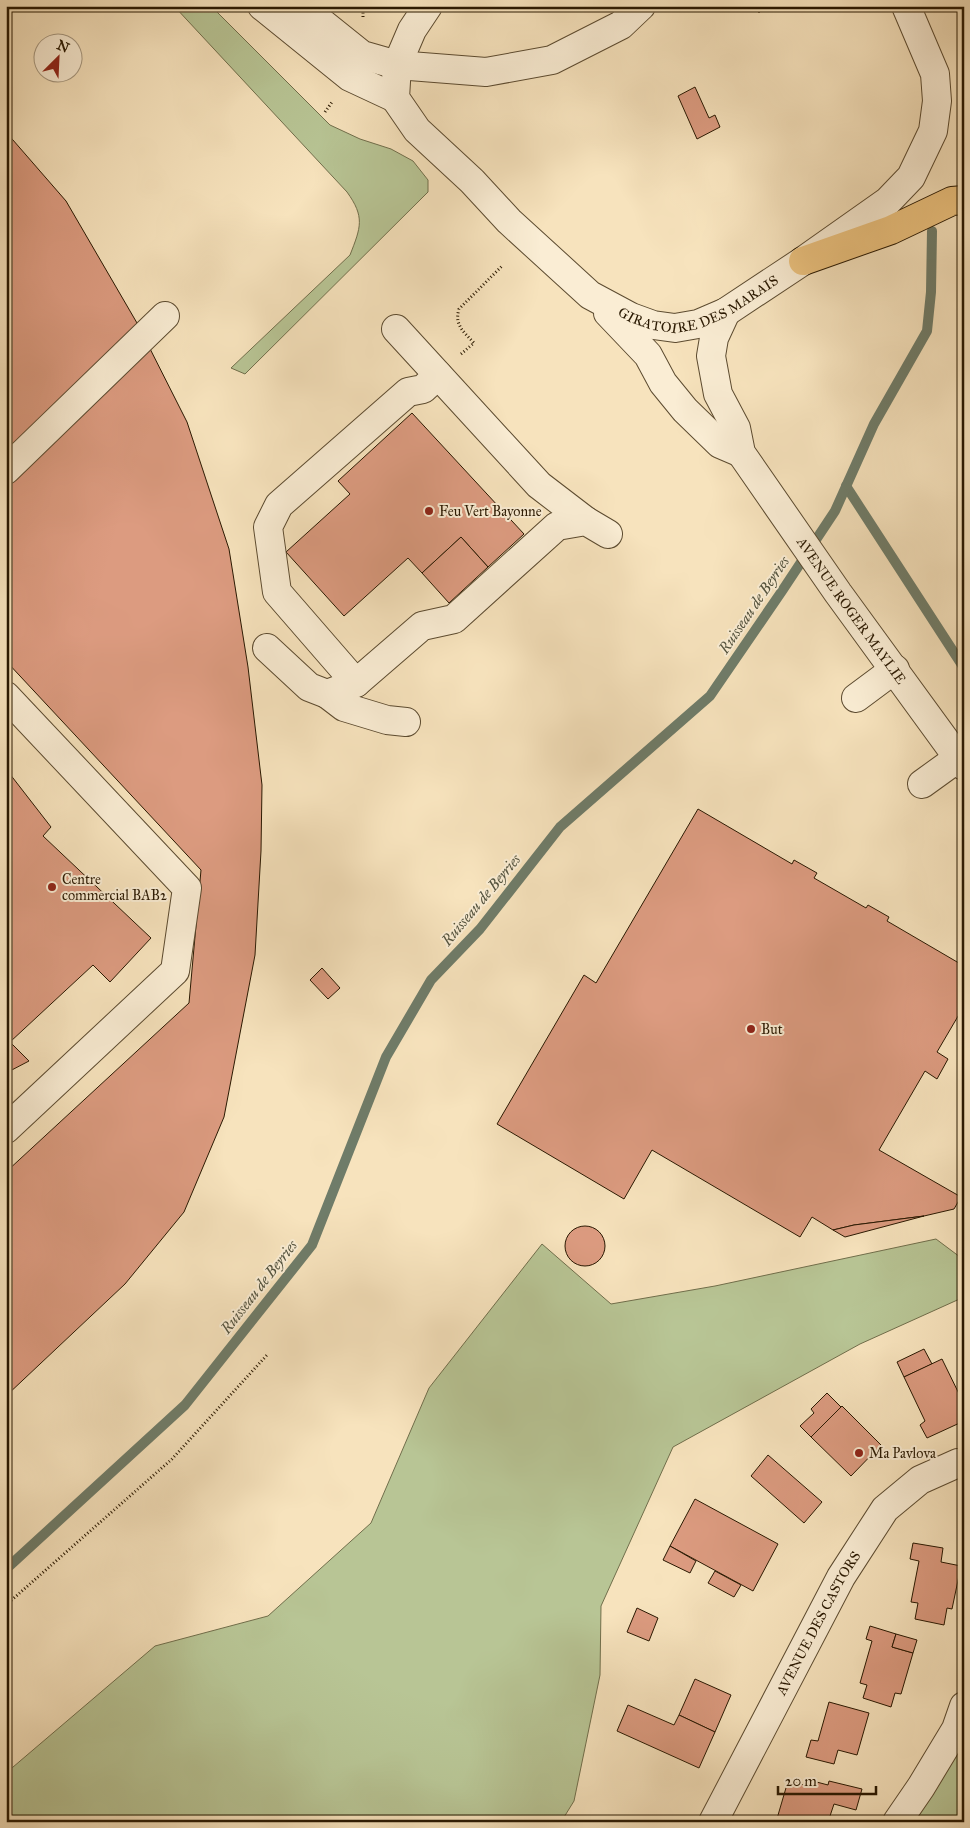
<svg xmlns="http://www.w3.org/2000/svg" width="970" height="1828" font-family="'IM FELL Great Primer',serif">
<rect width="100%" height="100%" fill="#f7e3bd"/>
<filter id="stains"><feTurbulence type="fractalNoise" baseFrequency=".004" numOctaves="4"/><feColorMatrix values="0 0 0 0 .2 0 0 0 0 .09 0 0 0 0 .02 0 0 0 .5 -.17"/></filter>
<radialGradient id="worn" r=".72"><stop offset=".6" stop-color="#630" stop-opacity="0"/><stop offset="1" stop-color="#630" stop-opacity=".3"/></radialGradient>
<!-- green -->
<g fill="#b8c595" stroke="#706e4b">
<path d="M174 6H211L330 125 360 139 391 149 413 161 428 180V192L245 374 231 368 350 255C361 227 365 217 347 192Z"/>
<polygon points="936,1239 964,1260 964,1297 860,1344 673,1447 601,1606 600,1675 574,1801 561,1822 6,1822 6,1773 155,1646 268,1616 371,1523 429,1388 542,1244 611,1304 715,1286"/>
<polygon points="964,1726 964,1806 956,1822 908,1822"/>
</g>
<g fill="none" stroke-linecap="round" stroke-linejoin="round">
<!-- stream -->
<g stroke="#6f7c69" stroke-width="10">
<polyline points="846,486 964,668"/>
<polyline points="6,1569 185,1405 312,1245 386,1057 431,980 480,929 560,827 710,696 782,591 835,511 874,424 927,331 931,292 932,231"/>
</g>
</g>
<!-- building -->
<g fill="#dc9b80" stroke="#291801">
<polygon points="752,6 766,6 759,13"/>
<polygon points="695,87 709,118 715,115 720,127 697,139 678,96"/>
<polygon points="6,132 66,201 137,323 187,422 229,549 248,667 262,785 261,851 255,955 224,1117 184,1212 125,1284 6,1396 6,1172 189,1003 201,870 6,661"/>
<polygon points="412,413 524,534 488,567 461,537 422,573 408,558 344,616 286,552 350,494 338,481"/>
<polygon points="461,537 488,567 449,603 422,573"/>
<polygon points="6,769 51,827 43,836 151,938 110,982 93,965 10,1042 29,1061 6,1073"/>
<polygon points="698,809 792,864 794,860 817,873 814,878 866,908 868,905 889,917 887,921 964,966 964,1006 937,1052 948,1059 937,1079 925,1071 879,1150 961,1197 954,1209 924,1216 854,1225 833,1230 812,1217 800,1237 652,1150 624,1199 497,1124 584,975 596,983"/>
<polygon points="322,968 340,988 328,999 310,980"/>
<polygon points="924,1216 845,1237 833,1230 854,1225"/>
<circle cx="585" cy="1246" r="20"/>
<polygon points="924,1349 932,1364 904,1377 897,1362"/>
<polygon points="942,1359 964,1404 964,1421 927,1438 920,1425 925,1421 904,1377"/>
<polygon points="827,1393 841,1407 811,1437 800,1426 814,1413 811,1409"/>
<polygon points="842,1406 881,1445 851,1476 811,1437"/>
<polygon points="768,1455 822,1502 804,1523 751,1476"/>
<polygon points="695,1499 778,1544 753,1591 670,1546"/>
<polygon points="913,1543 943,1548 941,1562 961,1566 952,1609 947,1608 944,1625 915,1619 918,1603 911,1602 919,1561 910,1559"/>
<polygon points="670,1546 696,1561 690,1573 663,1560"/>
<polygon points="715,1571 741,1585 734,1597 708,1583"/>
<polygon points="637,1608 658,1618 649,1641 627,1632"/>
<polygon points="870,1626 896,1634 892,1647 913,1653 901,1694 895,1693 891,1707 863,1698 867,1685 860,1683 872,1641 866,1639"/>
<polygon points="896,1634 917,1640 913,1653 892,1647"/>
<polygon points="695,1679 731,1695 715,1732 679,1715"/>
<polygon points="829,1702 869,1713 857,1755 838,1750 834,1764 806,1757 811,1740 818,1741"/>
<polygon points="628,1705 674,1725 679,1715 715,1732 699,1768 617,1731"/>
<polygon points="809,1780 828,1785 829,1781 862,1789 856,1810 834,1804 828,1822 776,1822 788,1781 808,1786"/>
</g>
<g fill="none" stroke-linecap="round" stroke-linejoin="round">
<!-- minor casing -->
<g stroke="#5c4b30" stroke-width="30">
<g id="minor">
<polyline points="262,6 350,77 395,98"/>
<polyline points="301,6 362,55 397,65 486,72 552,60 621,25 641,6"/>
<path id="s1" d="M428 6 412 30 397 65 395 98 417 130 472 181 509 221 590 295 631 317 653 325 675 328 698 324 726 312 803 261 888 201 911 177 933 131 937 101 935 74 906 6"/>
<path id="s2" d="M726 312 714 338 711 356 718 394 736 428 741 453 838 593 964 766"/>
<polyline points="608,313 648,355 663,383 685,410 720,444 741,453"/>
<polyline points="396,329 539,485 586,521"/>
<polyline points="6,470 165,316"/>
<polyline points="267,648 309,687 327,694 356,683 422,626 454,619 557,526 586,521 608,534"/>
<polyline points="356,683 277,592 268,527 279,505 408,392 423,389 438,375"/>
<polyline points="327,694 344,707 387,720 406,722"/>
<polyline points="6,696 187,888 175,971 6,1129"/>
<polyline points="856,698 895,669"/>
<polyline points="922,784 958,758"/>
<path id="s3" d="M713 1822 841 1577 885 1509 920 1480 958 1463H964"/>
<polyline points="897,1822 921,1787 956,1729 964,1706"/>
</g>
</g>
<!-- major casing -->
<g stroke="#291801" stroke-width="30">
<polyline id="major" points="803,261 891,230 952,201 964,200"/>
</g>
<!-- path -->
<g stroke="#291801" stroke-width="3" stroke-dasharray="1 2.5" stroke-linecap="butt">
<polyline points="363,17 363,6"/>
<polyline points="325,112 332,102"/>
<path d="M461 354 474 343C464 332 454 325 459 309L503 265"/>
<polyline points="6,1605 172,1459 267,1355"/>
</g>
<!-- minor -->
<use href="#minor" stroke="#faedd4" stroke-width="28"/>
<!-- major -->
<use href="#major" stroke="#ecc27e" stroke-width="28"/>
</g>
<!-- markers -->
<g fill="#8f2418" stroke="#faedd4" stroke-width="2">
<circle cx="429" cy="511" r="5"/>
<circle cx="52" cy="887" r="5"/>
<circle cx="751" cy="1029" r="5"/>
<circle cx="859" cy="1453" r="5"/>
</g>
<g text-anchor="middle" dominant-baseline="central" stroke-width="4" stroke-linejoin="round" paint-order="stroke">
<!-- street labels -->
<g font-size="14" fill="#291801" stroke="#faedd4">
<text stroke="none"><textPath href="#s1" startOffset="498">GIRATOIRE DES MARAIS</textPath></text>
<text stroke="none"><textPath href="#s2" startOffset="342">AVENUE ROGER MAYLIE</textPath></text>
<text stroke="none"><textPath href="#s3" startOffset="225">AVENUE DES CASTORS</textPath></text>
</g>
<!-- poi labels -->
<g font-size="14" fill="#291801" stroke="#faedd4" text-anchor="start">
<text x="439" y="511">Feu Vert Bayonne</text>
<text x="62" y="879">Centre<tspan x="62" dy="16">commercial BAB2</tspan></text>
<text x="761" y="1029">But</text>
<text x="869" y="1453">Ma Pavlova</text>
</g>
<!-- water labels -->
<g font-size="15" font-style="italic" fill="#52523e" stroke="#faedd4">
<text transform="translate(754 605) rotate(-56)">Ruisseau de Beyries</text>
<text transform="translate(481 900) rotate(-50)">Ruisseau de Beyries</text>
<text transform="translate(259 1287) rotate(-52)">Ruisseau de Beyries</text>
</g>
</g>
<!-- margin -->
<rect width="970" height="1828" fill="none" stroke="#f7e3bd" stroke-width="25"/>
<rect x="8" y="8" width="955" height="1813" fill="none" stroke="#291801" stroke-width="2.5"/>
<rect x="12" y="12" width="945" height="1803" fill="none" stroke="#291801"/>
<!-- north arrow -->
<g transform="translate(58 58) rotate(24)"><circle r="24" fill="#faedd4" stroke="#a69880"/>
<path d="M0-4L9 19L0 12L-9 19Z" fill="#8f2418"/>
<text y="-8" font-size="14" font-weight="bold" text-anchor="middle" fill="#291801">N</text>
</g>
<!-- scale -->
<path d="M778 1786v8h98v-8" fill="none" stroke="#291801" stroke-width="2.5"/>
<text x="785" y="1786" font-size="15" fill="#291801" stroke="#faedd4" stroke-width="4" paint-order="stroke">20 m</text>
<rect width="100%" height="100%" filter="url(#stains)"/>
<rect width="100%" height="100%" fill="url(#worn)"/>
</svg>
